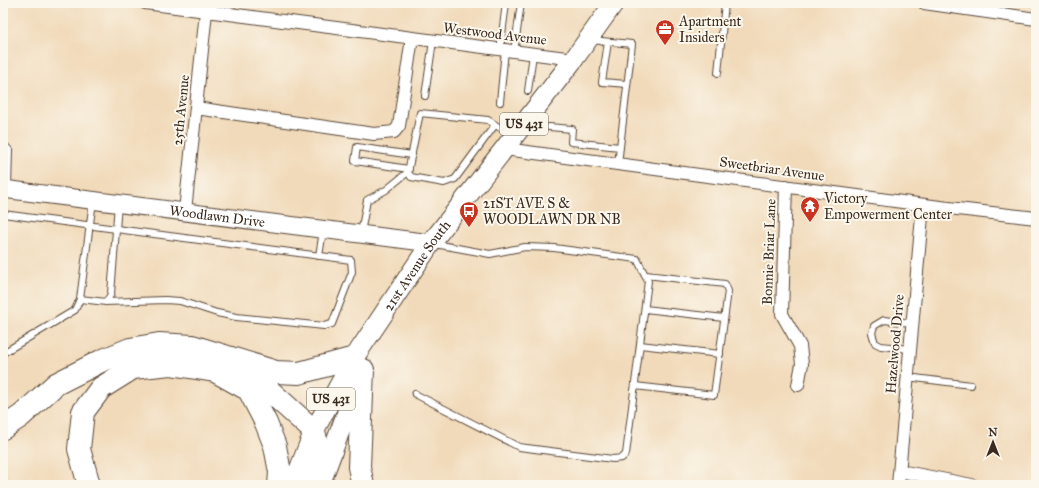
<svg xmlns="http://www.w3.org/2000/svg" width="1039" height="488" font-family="'IM FELL Great Primer',serif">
<rect width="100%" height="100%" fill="#fbf7ec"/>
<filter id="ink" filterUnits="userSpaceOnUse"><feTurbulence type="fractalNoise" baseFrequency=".025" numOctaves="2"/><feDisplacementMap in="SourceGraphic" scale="8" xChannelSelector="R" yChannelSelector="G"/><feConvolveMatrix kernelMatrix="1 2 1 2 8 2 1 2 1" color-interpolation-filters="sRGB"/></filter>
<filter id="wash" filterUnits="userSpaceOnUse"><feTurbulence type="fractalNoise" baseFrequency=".012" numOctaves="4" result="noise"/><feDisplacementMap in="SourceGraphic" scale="16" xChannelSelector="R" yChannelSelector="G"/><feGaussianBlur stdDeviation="0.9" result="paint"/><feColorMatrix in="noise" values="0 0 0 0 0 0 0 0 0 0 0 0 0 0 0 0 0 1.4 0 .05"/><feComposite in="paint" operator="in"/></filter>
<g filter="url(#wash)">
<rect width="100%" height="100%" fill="#f1daba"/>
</g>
<g filter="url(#ink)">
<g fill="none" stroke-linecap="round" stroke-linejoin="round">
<!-- lane casing -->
<g stroke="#564435" stroke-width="8">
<g id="lane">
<polyline points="591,40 632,44 618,164"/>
<polyline points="608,42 602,82 627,84"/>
<polyline points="500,50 506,3"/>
<polyline points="514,52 521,3"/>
<polyline points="718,73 725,3"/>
<polyline points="528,91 533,54"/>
<polyline points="425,96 433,41"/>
<polyline points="500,102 505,50"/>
<polyline points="495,125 455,179 444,183 411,177 408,172 420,113 488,120 511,135"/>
<polyline points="549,127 572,129 571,142 620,147"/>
<polyline points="3,143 9,150 8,188"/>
<polyline points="409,169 355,161 357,147 412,155"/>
<polyline points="3,214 351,260 352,272 332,324 324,326 236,317 217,313 180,301 165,300 106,302 80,299"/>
<polyline points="361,233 367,200 386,190 408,172"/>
<polyline points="319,256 323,231"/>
<polyline points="106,302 111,294 118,204"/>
<polyline points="645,309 724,318"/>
<polyline points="640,345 720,354"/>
<polyline points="910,349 881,346 875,343 872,333 874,326 884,320 912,323"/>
<polyline points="3,353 75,310 80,299 93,201"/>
<polyline points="907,377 971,385"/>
<polyline points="635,386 714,395 728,291 725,284 646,275"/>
<polyline points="415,394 519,447 613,459 622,458 626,454 648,281 637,259 554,248 525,247 490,254 435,244"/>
</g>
</g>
<!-- street casing -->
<g stroke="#564435" stroke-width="14">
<g id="street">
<polyline points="145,3 574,59"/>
<polyline points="924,3 1036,19"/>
<polyline points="196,108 374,134 394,132 399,126 412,38"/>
<polyline points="505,149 940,207 1036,218"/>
<polyline points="786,186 782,314 800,346 802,364 798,385"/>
<polyline points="185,211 206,12"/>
<polyline points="900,471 972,485"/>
<polyline points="898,485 923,205"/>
</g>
</g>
<!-- secondary casing -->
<g stroke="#564435" stroke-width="19">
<g id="secondary">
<path id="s1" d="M3 189 431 243"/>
</g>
</g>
<!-- primary casing -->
<g stroke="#564435" stroke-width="21">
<g id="primary">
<path id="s2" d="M293 485 314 431 354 358 431 243 574 59 614 3"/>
<polyline points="320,485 360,377"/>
</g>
</g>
<!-- highway casing -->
<g stroke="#564435" stroke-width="24">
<g id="highway">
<polyline points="243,367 314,431 318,448 313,485"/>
<polyline points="363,370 359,467 363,485"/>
<polyline points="3,428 21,416 56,384 101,361 130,349 159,344 192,346 276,372 299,373 354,358"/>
<polyline points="89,485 79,449 83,412 101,388 133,368 170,364 215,371 249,390 266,423 275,446 280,472 279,485"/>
</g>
</g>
<!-- lane -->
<use href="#lane" stroke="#fff" stroke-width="6"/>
<!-- street -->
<use href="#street" stroke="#fff" stroke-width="12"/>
<!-- secondary -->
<use href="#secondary" stroke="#fff" stroke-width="17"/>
<!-- primary -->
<use href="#primary" stroke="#fff" stroke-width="19"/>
<!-- highway -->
<use href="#highway" stroke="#fff" stroke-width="22"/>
</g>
</g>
<!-- icons -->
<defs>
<g id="office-pin" transform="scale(1)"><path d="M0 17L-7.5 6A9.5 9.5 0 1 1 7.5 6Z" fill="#c8321e" stroke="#fbf7ec"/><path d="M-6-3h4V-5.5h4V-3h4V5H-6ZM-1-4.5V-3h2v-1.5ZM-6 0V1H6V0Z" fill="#fff"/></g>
<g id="temple-pin" transform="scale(1)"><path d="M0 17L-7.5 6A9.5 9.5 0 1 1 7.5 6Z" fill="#c8321e" stroke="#fbf7ec"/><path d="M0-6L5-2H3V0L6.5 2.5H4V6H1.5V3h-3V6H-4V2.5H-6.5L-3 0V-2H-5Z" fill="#fff"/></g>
<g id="bus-pin" transform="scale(1)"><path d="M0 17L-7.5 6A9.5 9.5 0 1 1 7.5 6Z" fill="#c8321e" stroke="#fbf7ec"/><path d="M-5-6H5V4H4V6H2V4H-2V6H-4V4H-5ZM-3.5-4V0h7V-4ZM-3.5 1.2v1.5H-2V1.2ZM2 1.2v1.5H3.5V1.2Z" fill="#fff"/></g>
</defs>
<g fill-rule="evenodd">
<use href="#office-pin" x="665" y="29"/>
<use href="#temple-pin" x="810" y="206"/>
<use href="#bus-pin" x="469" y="211"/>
</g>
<g text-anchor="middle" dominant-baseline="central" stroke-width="4" stroke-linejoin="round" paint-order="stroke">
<!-- shield labels -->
<g fill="#fbf7ec" stroke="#75685c" stroke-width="1">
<rect x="500" y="113" width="48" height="22" rx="3"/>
<rect x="307" y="388" width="48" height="22" rx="3"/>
</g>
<g font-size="13" font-weight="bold" fill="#3b2a1e">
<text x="524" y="124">US 431</text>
<text x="331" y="399">US 431</text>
</g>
<!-- poi labels -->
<g font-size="14" fill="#3b2a1e" stroke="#fbf7ec" text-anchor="start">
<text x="679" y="21">Apartment<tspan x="679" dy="16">Insiders</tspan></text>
<text x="824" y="198">Victory<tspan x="824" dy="16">Empowerment Center</tspan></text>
<text x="483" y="203">21ST AVE S &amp;<tspan x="483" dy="16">WOODLAWN DR NB</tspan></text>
</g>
<!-- street labels -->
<g font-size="14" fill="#3b2a1e" stroke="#fbf7ec">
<text transform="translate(495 34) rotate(7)">Westwood Avenue</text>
<text transform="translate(181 110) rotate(-84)">25th Avenue</text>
<text transform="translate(772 169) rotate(8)">Sweetbriar Avenue</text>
<text stroke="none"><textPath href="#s1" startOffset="216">Woodlawn Drive</textPath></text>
<text transform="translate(769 252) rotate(-88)">Bonnie Briar Lane</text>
<text stroke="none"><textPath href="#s2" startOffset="253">21st Avenue South</textPath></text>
<text transform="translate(895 344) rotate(-85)">Hazelwood Drive</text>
</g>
</g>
<!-- margin -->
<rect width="1039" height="488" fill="none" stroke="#fbf7ec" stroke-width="16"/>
<!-- north arrow -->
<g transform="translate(993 442)" stroke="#fbf7ec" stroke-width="3" paint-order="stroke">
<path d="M0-3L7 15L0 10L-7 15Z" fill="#3b2a1e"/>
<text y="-6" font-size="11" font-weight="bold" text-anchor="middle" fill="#3b2a1e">N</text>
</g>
</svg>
